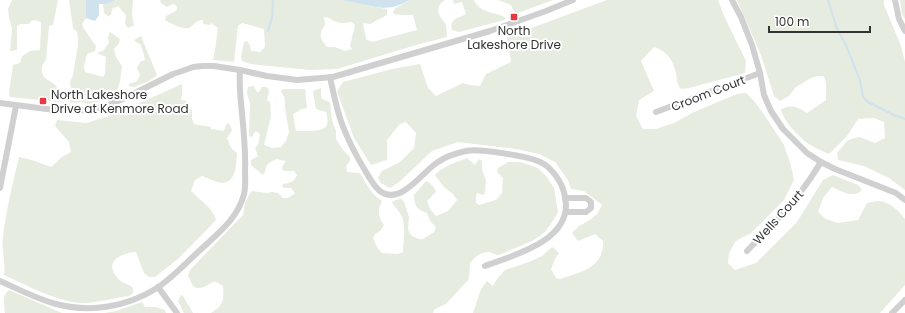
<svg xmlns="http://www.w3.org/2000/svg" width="905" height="313" font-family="Poppins,sans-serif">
<rect width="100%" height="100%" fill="#fff"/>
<!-- green -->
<g fill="#e6ecdf" fill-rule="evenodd">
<path d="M12 0H58L53 25 49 26 46 60C41 65 40 72 45 78 48 81 53 82 56 86 59 91 60 96 60 102 43 100 26 99 10 97L9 92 13 65 20 63 22 56 30 51 40 50 41 28V22L35 20 31 21 29 24H20L17 26V50L10 51 12 29 9 17 8 9Z"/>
<polygon points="69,0 86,0 87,1 86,18 82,24 84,29 96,46 95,51 87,54 84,66 85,72 103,77 105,74 106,57 97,53 103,51 109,43 108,37 110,32 120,39 119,43 114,49 116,57 122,66 120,81 116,95 106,100 87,104 82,102 70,103 71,89 70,82 73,75 78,45 78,37 77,32 73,28"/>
<polygon points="116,0 133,0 132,15 134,26 131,26 129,28 126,26 125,23 126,15 118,6 112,9 111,15 108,16 104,13 103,4 106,4"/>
<path d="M160 0H341L366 5 369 6 387 9V15L370 24 363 23 366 39 372 42 417 30 413 15H402L394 14 393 11 396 8 410 0H445C434 7 438 16 446 24L447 37 416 45 337 69 311 70 250 64 242 61 241 57 244 42 247 41 250 45 251 51 260 52 265 47 264 29 242 23 238 26 234 62 213 60 215 50 218 28 211 23 210 25 203 24V20C196 20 194 25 189 28 185 30 169 23 165 20L166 16 176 11 177 8 176 5 173 4 167 7 161 3ZM324 17C330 17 332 21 337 22 342 24 347 22 352 22L355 25 350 46 352 49 345 51 335 47H327C320 39 318 34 325 25Z"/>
<path d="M453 0H474C480 14 495 11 506 18L504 20 459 32 452 30C449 19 458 18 466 14L462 2 454 4Z"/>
<polygon points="498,0 553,0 515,14 511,5"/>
<path d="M607 0H718L724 16 746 61 745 73 689 88 681 89C677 84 677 80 676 74 673 60 668 52 654 47L641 61 654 91 639 100 636 116 643 129H656L674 123 694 112 737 94 746 93 754 101 765 116 784 145 791 166 794 180 784 200 750 234 741 238 735 242 729 253 728 263 735 270 756 263 797 222 823 180 833 175 858 185 862 190C853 199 841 191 832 187L823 198 818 212 826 219 838 223 858 220 867 203C871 202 875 201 879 201 890 202 899 211 905 219V285L880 313H473L481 289 487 281 493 286 497 279 505 270 529 262 542 256 552 247 555 249 559 253 555 259 551 269 556 278 560 279C581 272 604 268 603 241L595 234 578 241 572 233 579 226 590 220 597 214 602 205 584 191 571 189 568 180 555 162 539 154 516 149 458 142 432 151 399 182 390 188 381 183 378 178 382 171 400 162 414 148 416 133 406 122 400 124 387 140V160L371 165 354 138 337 91 343 82 392 69 420 64 428 88 436 96 463 83 470 85 480 86 486 74 511 62 507 37Z"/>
<path d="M737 0H884V5L901 46 905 62V190L889 178 864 166 838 160 837 153 848 140 859 137 875 143 885 138 884 122 874 118 858 119 847 136 829 154C822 151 815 148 809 144 799 137 783 121 781 109 793 104 797 107 807 113L826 100V83L824 76H818L811 78 796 87 789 96 780 101 774 96 761 55Z"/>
<polygon points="900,0 905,0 905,19 902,14"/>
<path d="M141 36 157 75C151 81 142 84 134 87L129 86V84L137 81 140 75 137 68 140 62 145 60 143 51 140 44 136 42 134 40Z"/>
<path d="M182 84V94L181 100 187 101 192 112V119L194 124 211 127V129L224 131 226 125 229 123 232 130 227 138 231 148 237 153C236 166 236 187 217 182 212 180 207 178 202 176L195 180 191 191C200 200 213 208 216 220L179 258 155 277H149L144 273 136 252C127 252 108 258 113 271 114 274 117 277 118 279 122 283 128 284 132 287 134 289 133 291 133 293L129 296C115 298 100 302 86 303 61 304 26 285 4 275 6 262 1 249 3 237 6 210 13 183 19 157L32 160 51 167 62 157 71 152 69 142 55 126 57 120 86 123 106 117 131 107Z"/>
<path d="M253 86 255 88 257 92H259L262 87H266L268 88 269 92 267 100 270 102 271 116 264 145 272 148 281 147 286 141 289 132 285 108V99L281 91 283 89H305L307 108 302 109 293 114 296 131C301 131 307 131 312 131 327 130 330 126 326 112L316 109 313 91 321 88V96L322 99 330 102 332 120 336 131V139L343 150 350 157V161L346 166 347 172 360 173C366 184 371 194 382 201 377 211 378 216 384 225L380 231 375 234 373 238 377 247 382 253 398 254 403 252C403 241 406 228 402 217 400 212 396 208 393 204L392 202 395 200 402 199 404 202 409 217 408 228 409 232 412 236 419 239H423L434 232 436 227 430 221 427 213C417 210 414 205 414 195L426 181C431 183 434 187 436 192L427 201 430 209 436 216 448 211 457 200 453 194 444 187 435 175C441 167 457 162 467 158L475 165 479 159 482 161V169L486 181 485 193 483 195 477 193 476 196V203L479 205 496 200 502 193 503 178 497 172 498 168 508 162H520L538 168 546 176 554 188 558 212 551 224 544 233 532 241 499 255C495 255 493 253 490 252 481 251 475 257 470 263L469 279 446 304 435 309 433 313H211C224 305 224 300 223 286 213 280 215 281 206 286 203 288 199 288 196 288L193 286 188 276 190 270 243 215 245 203 250 193 252 191 267 193 273 192 278 193 283 198H288L295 193 291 188H284L282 186 283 184C289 183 295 182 297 175L294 171H284L282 169 283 165 286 161 277 159C274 160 270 162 268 164 265 167 266 172 263 175L251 165V160L258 156 255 148 258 145 260 134 256 131 254 133 252 137 249 136 250 104 247 93 248 87Z"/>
<path d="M9 290 62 313H65H5C4 305 2 295 9 290Z"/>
<polygon points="181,295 183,296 193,313 184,313 178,301"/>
<polygon points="142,302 145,307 156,307 165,310 166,313 105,313 116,311"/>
</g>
<!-- water -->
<g fill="#cfe2ee">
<polygon points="86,0 116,0 106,4 99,4 99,15 95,21 86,18"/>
<path d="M341 0H410C397 7 390 9 375 7 372 6 369 6 366 5Z"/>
</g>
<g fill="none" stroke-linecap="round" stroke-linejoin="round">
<!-- stream -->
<g stroke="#cfe2ee" stroke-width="2">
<polyline points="828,0 832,13 838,31 845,43 860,80 863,97 868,102 894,115 905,119"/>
<polyline points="268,31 272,18 273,0"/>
</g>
<!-- street -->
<g stroke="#d0d0d0" stroke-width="6">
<polyline points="732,0 741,17 752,45 760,73 764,95 771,111 783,129 807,153 821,162 835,169 896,193 905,200"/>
<polyline points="895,0 899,19 905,31"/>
<path d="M330 77C334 95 337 113 344 129 350 144 358 159 366 172 370 179 376 190 383 193 403 203 423 171 438 162 446 156 457 153 466 151 478 148 525 156 538 161 549 165 559 178 563 189 565 194 565 199 566 204 567 242 514 255 485 266"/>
<polyline points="0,103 62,111 92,110 106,106 125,98 173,74 185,70 193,67 203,66 214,66 240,70 267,76 297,80 333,77 490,31 546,11 573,0"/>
<polyline points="656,112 760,73"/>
<polyline points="0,188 16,106"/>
<polyline points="565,198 586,198 591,202 591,208 586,212 566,212"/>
<polyline points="747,251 792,204 810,179 821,162"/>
<path d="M0 281C18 289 37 299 56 304 90 313 127 307 157 288 172 278 185 264 198 252 216 235 238 219 244 194 246 186 245 178 245 170 246 148 243 125 241 103 240 92 239 81 240 70"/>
<polyline points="158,287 177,313"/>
<polyline points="892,313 905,300"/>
</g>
</g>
<!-- markers -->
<g fill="#e63946" stroke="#fff" stroke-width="1.5">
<rect x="510" y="13" width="8" height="8" rx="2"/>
<rect x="39" y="97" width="8" height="8" rx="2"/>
</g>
<g text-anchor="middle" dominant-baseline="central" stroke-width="4" stroke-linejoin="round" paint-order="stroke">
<!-- poi labels -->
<g font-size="12" fill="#333" stroke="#fff">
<text x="514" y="30">North<tspan x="514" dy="14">Lakeshore Drive</tspan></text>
<text x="51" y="94" text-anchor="start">North Lakeshore<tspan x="51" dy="14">Drive at Kenmore Road</tspan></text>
</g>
<!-- street labels -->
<g font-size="12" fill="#333" stroke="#fff">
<text transform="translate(708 93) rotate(-21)">Croom Court</text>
<text transform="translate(778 217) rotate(-48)">Wells Court</text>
</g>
</g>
<!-- scale -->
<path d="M769 26v6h101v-6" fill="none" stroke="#333333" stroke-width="2"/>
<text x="775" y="26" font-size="12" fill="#333333" stroke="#ffffff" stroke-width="3" paint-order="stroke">100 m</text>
</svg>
